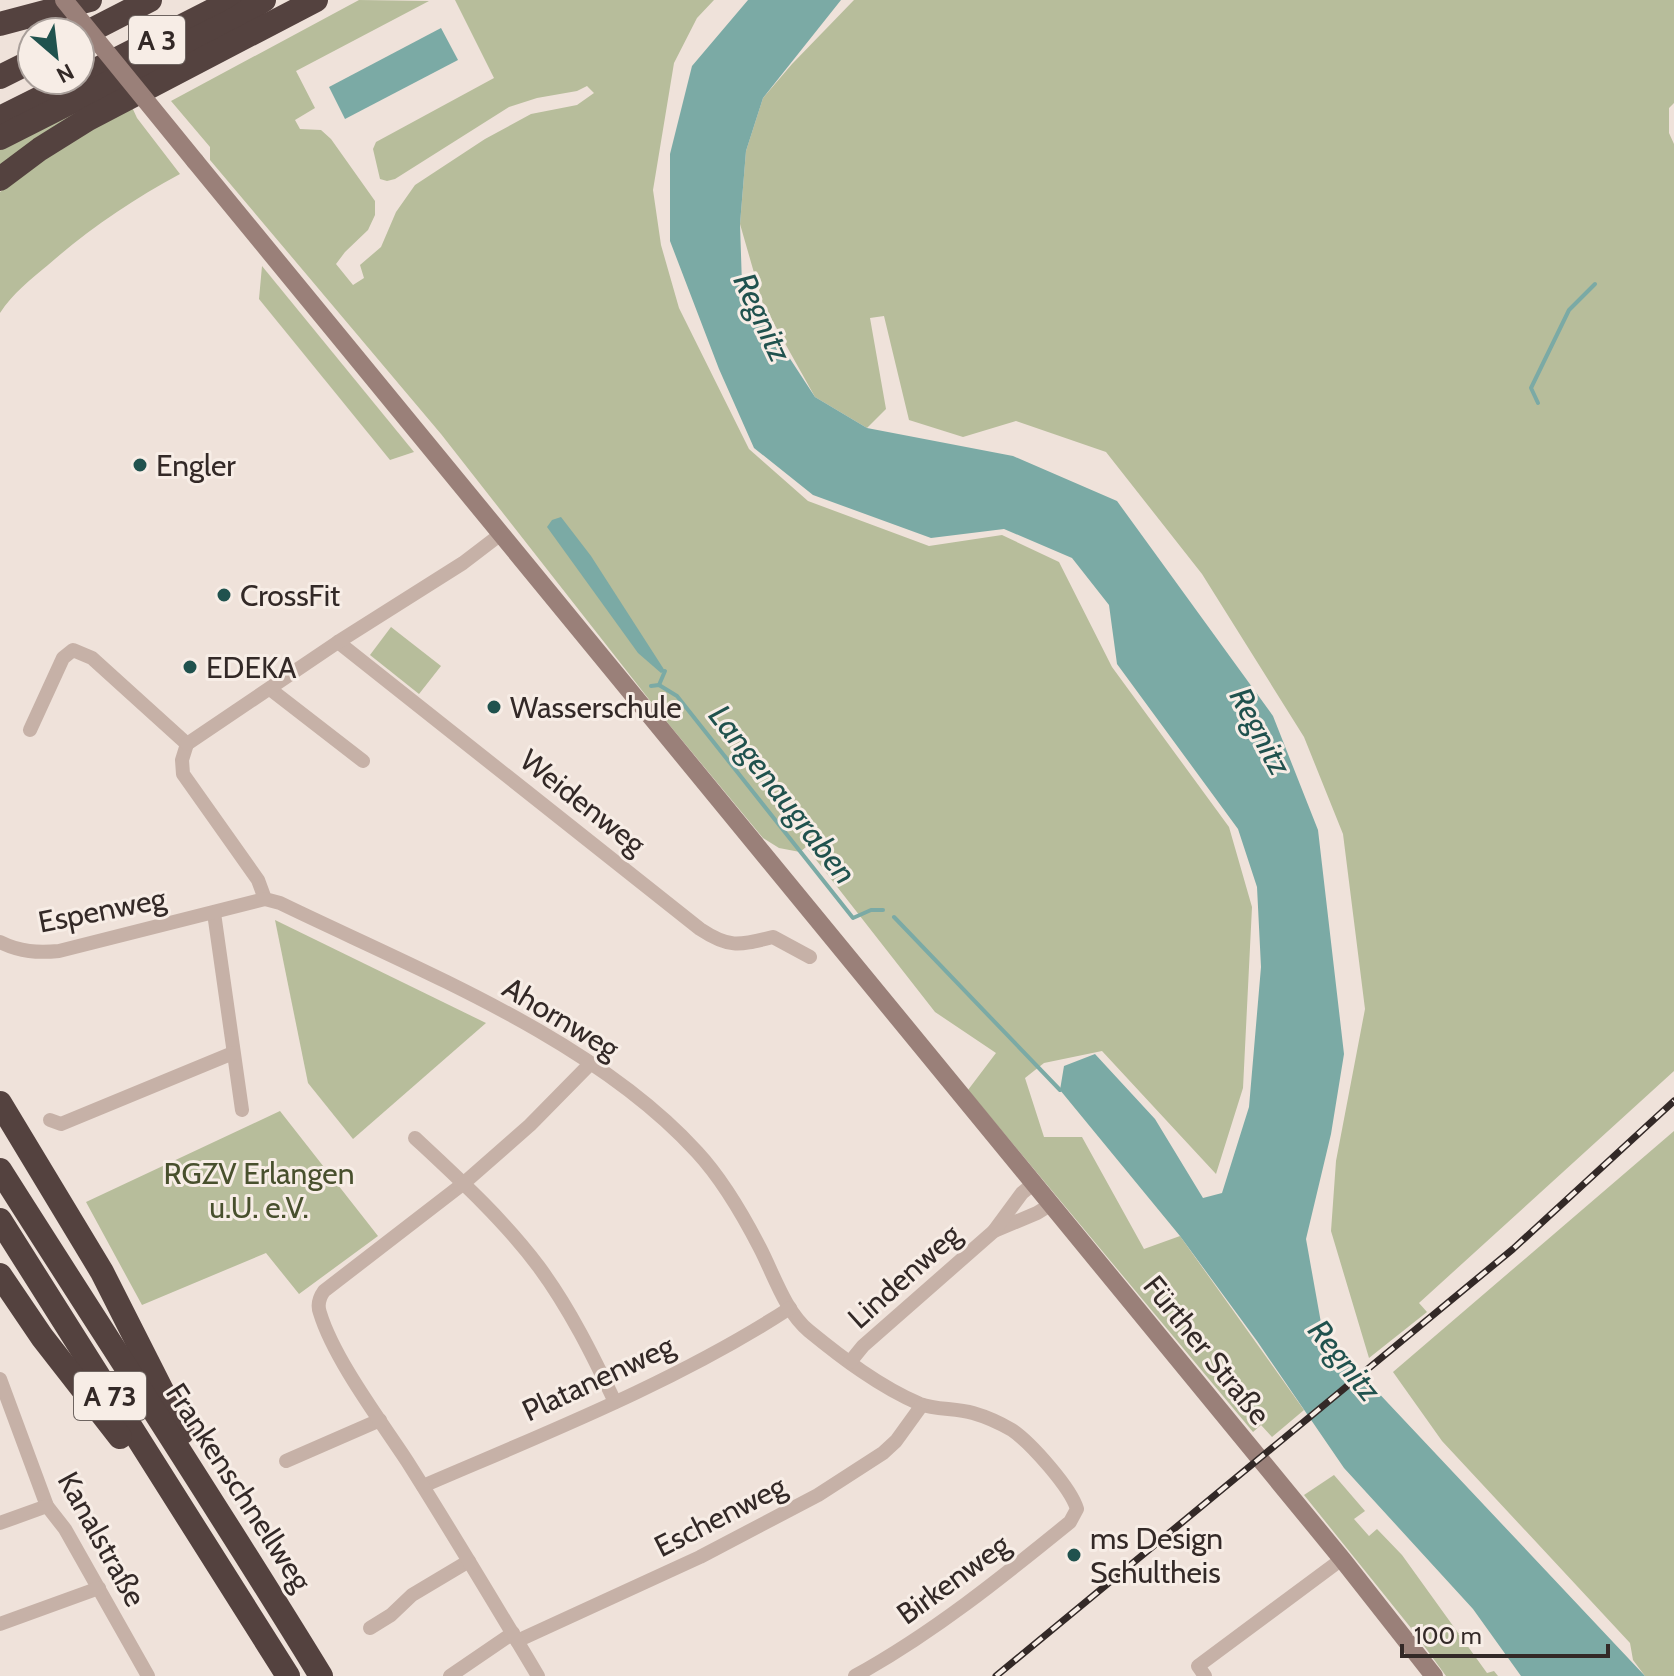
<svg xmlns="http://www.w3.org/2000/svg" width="1674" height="1676" font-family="Cabin,sans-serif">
<rect width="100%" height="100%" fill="#efe2da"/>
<!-- green -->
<g fill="#b7bd9b">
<polygon points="359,0 429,1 296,71 315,108 295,120 300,129 321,130 331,139 375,201 375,215 368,230 345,252 336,264 353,285 364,278 360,265 381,247 396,212 415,185 485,139 531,114 577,105 594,93 587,86 577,91 537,98 509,107 395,179 387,181 380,179 373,149 376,142 494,78 455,0 714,0 697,18 674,63 653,190 661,245 679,308 749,449 808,501 929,546 1002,535 1059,562 1112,667 1229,827 1252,907 1243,1088 1216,1174 1102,1051 1044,1063 1025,1078 1044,1137 1082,1137 1144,1249 1180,1236 1304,1410 1272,1437 1261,1425 1253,1432 968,1090 996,1053 935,1012 806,847 800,852 779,848 763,838 662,716 441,434 210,160 210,147 171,101"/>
<polygon points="854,0 1674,0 1674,103 1669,108 1669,133 1674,144 1674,1071 1419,1303 1427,1312 1369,1358 1331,1231 1336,1161 1365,1009 1343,834 1304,737 1202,574 1106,452 1016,421 963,437 909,420 884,316 870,318 886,409 867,428 815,397 763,304 740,224 746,151 763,98 792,64"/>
<polygon points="99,99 0,168 0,150"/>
<path d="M131 105 137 118 180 174C132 200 89 229 48 265 30 280 13 293 0 313V192L49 154Z"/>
<polygon points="262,266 414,452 390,460 259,299"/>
<polygon points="391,627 441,666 419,694 370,655"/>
<polygon points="275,920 486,1023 353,1139 308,1083"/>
<polygon points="280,1111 378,1236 299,1294 266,1253 142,1305 86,1202"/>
<polygon points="1674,1131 1674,1676 1645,1676 1633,1660 1630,1643 1442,1441 1393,1372"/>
<polygon points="1334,1475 1365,1511 1354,1519 1369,1536 1377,1529 1402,1555 1487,1673 1494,1671 1498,1676 1446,1676 1411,1628 1304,1495"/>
</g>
<!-- water -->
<g fill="#7baaa5">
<polygon points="748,0 841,0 763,98 746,151 740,224 742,285 815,397 867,428 1013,456 1117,501 1273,716 1318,830 1344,1054 1331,1134 1306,1239 1323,1334 1645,1676 1521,1676 1473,1609 1344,1468 1257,1341 1180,1236 1060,1090 1064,1066 1095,1054 1155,1119 1203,1198 1222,1193 1249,1107 1261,967 1257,887 1238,829 1117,664 1109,605 1072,558 1004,529 931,538 813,495 754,448 719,369 670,241 670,154 692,66"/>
<polygon points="441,28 458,60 345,119 329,87"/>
<polygon points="561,517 591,556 665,671 661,673 638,653 547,527 552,520"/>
</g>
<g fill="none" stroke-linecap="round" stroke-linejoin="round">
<!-- stream -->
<g stroke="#7baaa5" stroke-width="4">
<polyline points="1538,403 1531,388 1569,310 1595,284"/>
<polyline points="659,685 665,671"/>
<polyline points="651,686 659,685 677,696 853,918 871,910 883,910"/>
<polyline points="894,917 1060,1090"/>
</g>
<!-- street -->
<g stroke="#c6b1a7" stroke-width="14">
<path d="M338 642 700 929C730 949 740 945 773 937L810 957"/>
<polyline points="270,689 363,761"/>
<polyline points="30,730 63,658 73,650 92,658 187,744"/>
<path d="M187 744 182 760 183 774 258 880 265 899 280 903C418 970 593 1038 697 1152 723 1180 743 1215 760 1248 774 1275 785 1311 809 1331 842 1358 880 1387 920 1404 936 1410 956 1408 973 1413 987 1417 1000 1423 1012 1430 1031 1443 1071 1488 1077 1509L1070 1522C1001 1578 933 1633 855 1676"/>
<polyline points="187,744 338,642 463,563 501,534"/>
<polyline points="214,913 242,1110"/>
<path d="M0 942C20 952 38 953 59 951L265 899"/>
<polyline points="50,1120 61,1124 233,1053"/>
<path d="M415 1138C458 1178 504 1220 539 1267 570 1309 593 1356 615 1402"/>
<polyline points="994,1231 1037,1213 1050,1205"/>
<polyline points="850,1362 863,1346 994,1231 1022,1193 1033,1184"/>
<polyline points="0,1379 47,1506 65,1529 148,1676"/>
<polyline points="286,1461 380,1420"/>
<path d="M423 1486C546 1433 678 1381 790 1308"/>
<polyline points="0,1523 47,1506"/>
<polyline points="0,1624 99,1588"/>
<polyline points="370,1628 391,1615 412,1595 469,1561"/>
<polyline points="517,1641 700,1557 818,1495 883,1453 896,1441 922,1405"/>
<polyline points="450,1676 513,1633"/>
<path d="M538 1676C495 1604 452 1532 407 1461 380 1420 334 1359 320 1313 317 1305 319 1298 324 1291L464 1183 530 1125 590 1064"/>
<polyline points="1205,1676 1198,1666 1342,1559"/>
</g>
<!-- secondary -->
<polyline stroke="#9a8079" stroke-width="18" points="195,161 1342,1559 1434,1676"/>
<!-- highway -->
<g stroke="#54423f" stroke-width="24">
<polyline points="0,24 90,0"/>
<polyline points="80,36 150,0"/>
<polyline points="0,77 32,61"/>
<polyline points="80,78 233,0"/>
<polyline points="0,118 76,80"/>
<polyline points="0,138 235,19 264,0"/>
<polyline points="0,179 40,149 88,119 316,0"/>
<polyline points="0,1103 102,1272 183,1432"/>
<path d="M0 1170C107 1339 217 1506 321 1676"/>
<polyline points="0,1220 288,1676"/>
<polyline points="0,1275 42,1337 120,1437"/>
</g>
<!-- rail casing -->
<g stroke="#332927" stroke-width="7">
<polyline id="rail" points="996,1676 1513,1249 1674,1101"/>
</g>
<!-- rail -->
<use href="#rail" stroke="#f7ede6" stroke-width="4" stroke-dasharray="12" stroke-linecap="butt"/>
<!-- secondary-bridge -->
<polyline stroke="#9a8079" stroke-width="18" points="64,0 195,161"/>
</g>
<!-- markers -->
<g fill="#20524e" stroke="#f7ede6" stroke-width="3">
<circle cx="140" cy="465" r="8"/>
<circle cx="224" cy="595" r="8"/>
<circle cx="190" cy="667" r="8"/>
<circle cx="494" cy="707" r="8"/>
<circle cx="1074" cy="1555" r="8"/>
</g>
<g text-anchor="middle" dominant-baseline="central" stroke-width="6" stroke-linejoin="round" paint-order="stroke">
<!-- shield labels -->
<g fill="#f7ede6" stroke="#6e6460" stroke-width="2">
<rect x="129" y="16" width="56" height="48" rx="6"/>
<rect x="74" y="1372" width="72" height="48" rx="6"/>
</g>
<g font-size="28" font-weight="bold" fill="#332927">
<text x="157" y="40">A 3</text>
<text x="110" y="1396">A 73</text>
</g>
<!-- poi labels -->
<g font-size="30" fill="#332927" stroke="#f7ede6" text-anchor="start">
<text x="156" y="465">Engler</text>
<text x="240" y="595">CrossFit</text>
<text x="206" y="667">EDEKA</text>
<text x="510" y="707">Wasserschule</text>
<text x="1090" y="1538">ms Design<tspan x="1090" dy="34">Schultheis</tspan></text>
</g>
<!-- street labels -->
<g font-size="30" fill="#332927" stroke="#f7ede6">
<text transform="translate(583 802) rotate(38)">Weidenweg</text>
<text transform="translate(102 910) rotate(-11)">Espenweg</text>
<text transform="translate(561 1018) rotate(31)">Ahornweg</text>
<text transform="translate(904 1276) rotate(-42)">Lindenweg</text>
<text transform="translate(1207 1350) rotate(51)">Fürther Straße</text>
<text transform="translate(598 1378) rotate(-25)">Platanenweg</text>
<text transform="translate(239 1487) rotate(57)">Frankenschnellweg</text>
<text transform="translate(720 1516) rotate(-27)">Eschenweg</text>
<text transform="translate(102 1539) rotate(61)">Kanalstraße</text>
<text transform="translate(953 1579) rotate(-36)">Birkenweg</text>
</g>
<!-- park labels -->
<g font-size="30" fill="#48502d" stroke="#f7ede6">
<text x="259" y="1173">RGZV Erlangen<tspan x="259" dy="34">u.U. e.V.</tspan></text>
</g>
<!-- water labels -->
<g font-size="32" font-style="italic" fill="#20524e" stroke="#f7ede6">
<text transform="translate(763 317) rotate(65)">Regnitz</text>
<text transform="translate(1261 731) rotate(62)">Regnitz</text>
<text transform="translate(783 794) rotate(52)">Langenaugraben</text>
<text transform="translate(1345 1360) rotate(51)">Regnitz</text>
</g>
</g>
<!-- north arrow -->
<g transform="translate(56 56) rotate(152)"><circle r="38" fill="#f7ede6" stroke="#a99f9a" stroke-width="2"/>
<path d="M0-6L14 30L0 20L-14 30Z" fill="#20524e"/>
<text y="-12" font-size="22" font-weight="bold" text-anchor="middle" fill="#332927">N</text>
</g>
<!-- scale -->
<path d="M1402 1644v12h206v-12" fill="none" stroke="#332927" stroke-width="4"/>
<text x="1414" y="1644" font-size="24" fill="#332927" stroke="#f7ede6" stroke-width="6" paint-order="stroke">100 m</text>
</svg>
